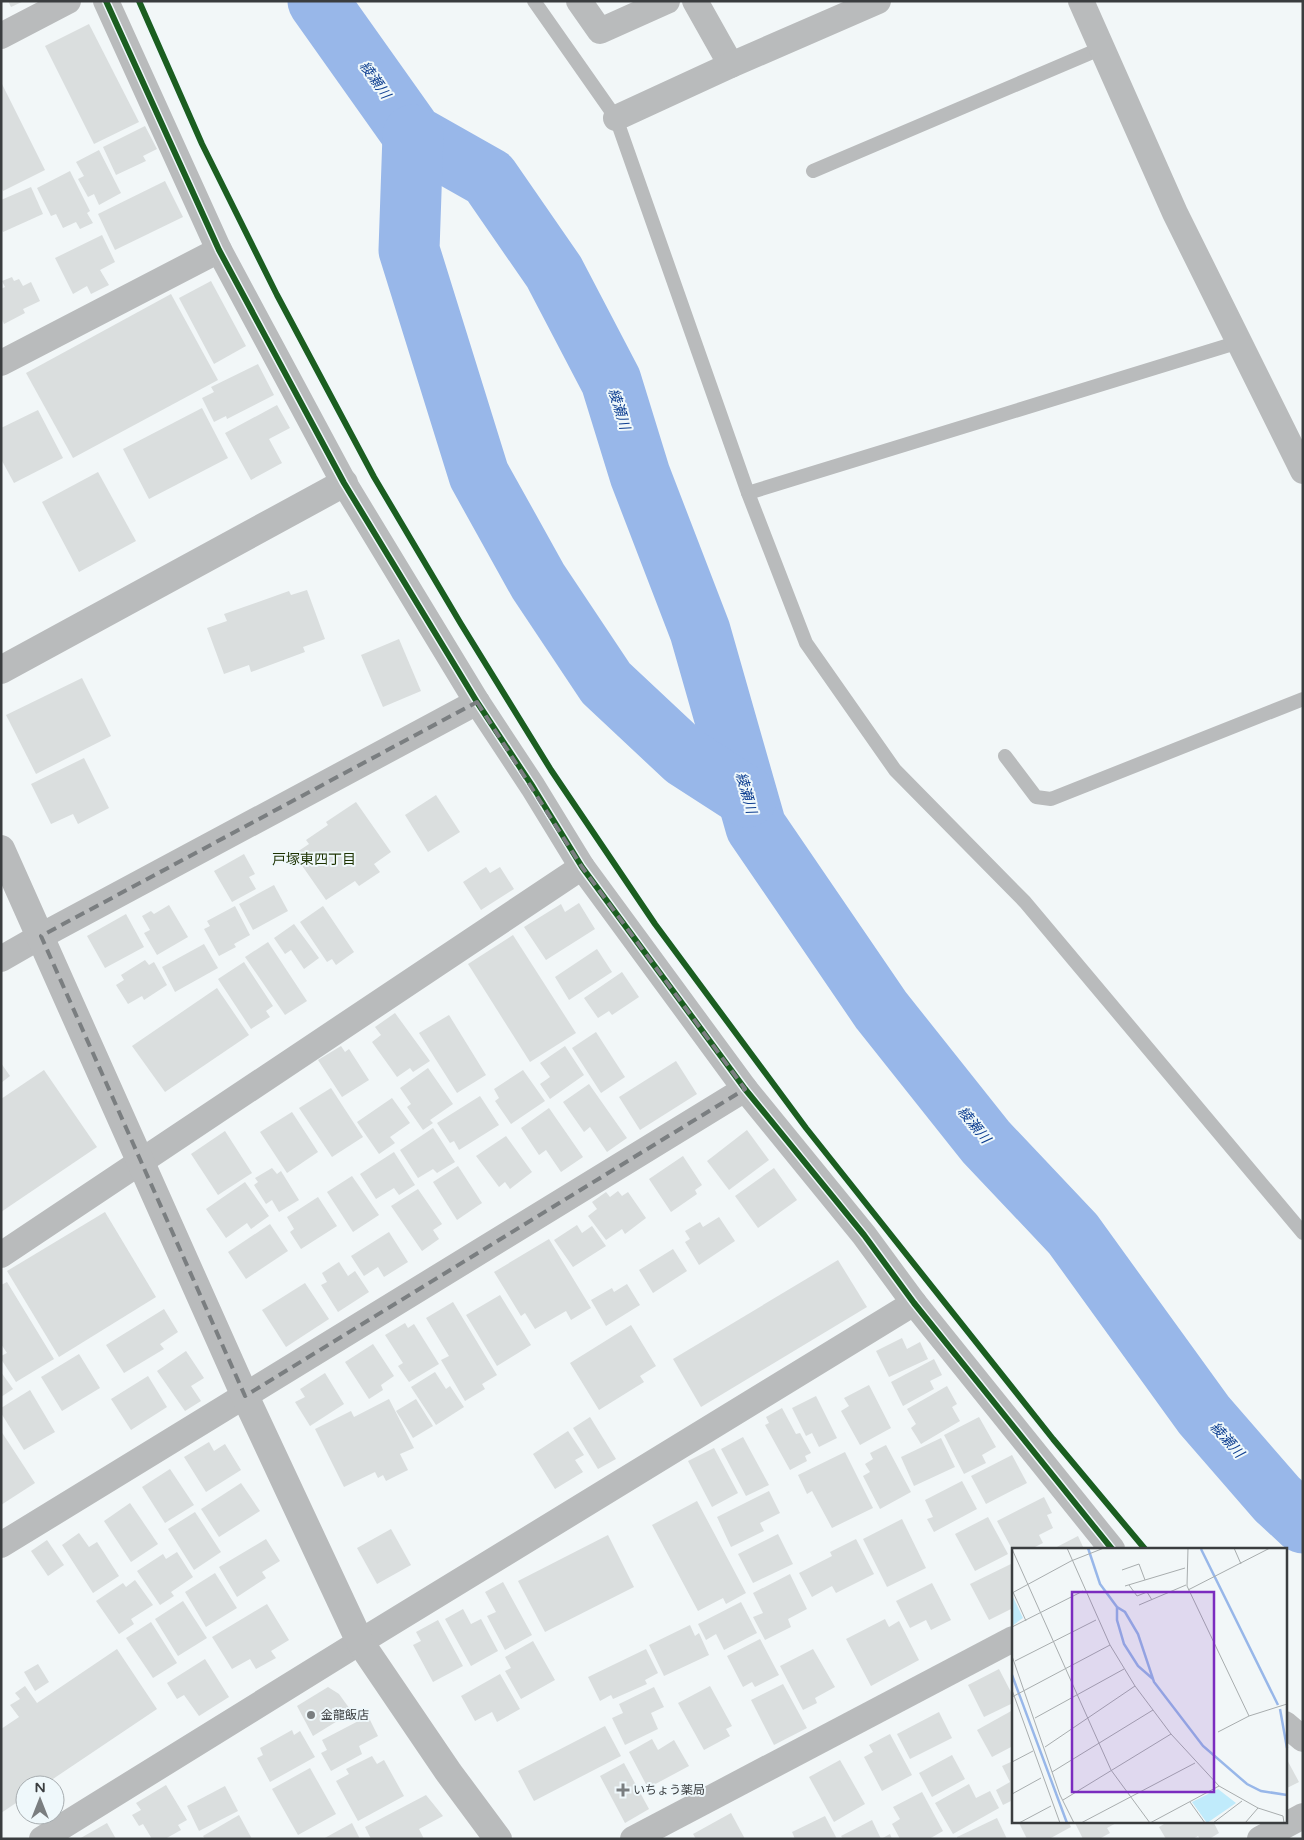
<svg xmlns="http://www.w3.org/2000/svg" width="1304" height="1840" font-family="'Varela Round','Noto Sans JP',sans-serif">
<rect width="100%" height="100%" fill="#f2f7f8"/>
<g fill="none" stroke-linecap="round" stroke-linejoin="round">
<!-- river -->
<g stroke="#98b7e9" stroke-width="61">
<polyline points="318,1 413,135 489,178 554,272 611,381 640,475 700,631 756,827 881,1010 986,1142 1073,1234 1204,1415 1277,1499 1303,1523"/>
<polyline points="413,135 409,250 479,475 538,581 606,683 685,757 747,797"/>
</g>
</g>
<!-- building -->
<g fill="#dadede">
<polygon points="8,1 24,1 11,7"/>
<polygon points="89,24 139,122 94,144 45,46"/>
<polygon points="1,82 45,170 3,191 1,187"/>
<polygon points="145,126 157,149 143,156 146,161 116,175 103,147"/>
<polygon points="99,150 121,193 99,205 94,194 88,197 78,179 84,176 76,162"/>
<polygon points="70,171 90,211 87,213 93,223 80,229 76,222 63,228 56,214 51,216 37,188"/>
<polygon points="165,181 183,217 115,250 98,214"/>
<polygon points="31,187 43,214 3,232 1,228 1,200"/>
<polygon points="102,235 115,262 100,270 109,285 91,294 87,286 73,294 55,258"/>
<polygon points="12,277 14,281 19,279 23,286 31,282 40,301 23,309 25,313 4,324 1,317 1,289 5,287 2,281"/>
<polygon points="211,281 246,346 214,364 179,298"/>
<polygon points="171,294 218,380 73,458 26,373"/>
<polygon points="258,364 274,395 227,419 226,416 214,422 202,398 214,392 211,387"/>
<polygon points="277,405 290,428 269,439 282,463 251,480 225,433"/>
<polygon points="202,408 228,458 149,499 123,449"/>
<polygon points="38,410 63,458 14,483 1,459 1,428"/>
<polygon points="98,472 136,541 79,572 42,502"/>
<polygon points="307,590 325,639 303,647 305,652 251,672 249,665 224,674 207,628 227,621 224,614 289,591 291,595"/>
<polygon points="399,639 421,691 383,707 361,655"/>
<polygon points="82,678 111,736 36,774 6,715"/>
<polygon points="84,758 109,808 78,824 73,814 51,824 31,784"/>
<polygon points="436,795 460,832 428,852 405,815"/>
<polygon points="356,802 391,852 374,864 380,872 359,886 355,881 326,900 294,854 309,844 306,840 328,825 326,822"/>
<polygon points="244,854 255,874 249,877 256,889 232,902 214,871"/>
<polygon points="486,867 490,873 500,867 514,889 481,910 463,882"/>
<polygon points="274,885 288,911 253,930 239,904"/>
<polygon points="579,903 595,929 546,960 524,927 561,904 565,912"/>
<polygon points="169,905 188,937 157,955 144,933 150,930 142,916 151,911 154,914"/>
<polygon points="235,906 250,935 234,944 236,947 219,956 204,929 210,926 207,921"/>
<polygon points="323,906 354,952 336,965 332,959 327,962 300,922"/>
<polygon points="126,914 144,947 105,968 87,936"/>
<polygon points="294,924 319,958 304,969 291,950 285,954 274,938"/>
<polygon points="513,935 576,1033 530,1062 468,964"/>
<polygon points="268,942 307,1001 285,1015 245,957"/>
<polygon points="204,944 218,968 175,992 162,967"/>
<polygon points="597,949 612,972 569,1000 555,977"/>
<polygon points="145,960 149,965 154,962 167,985 144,1000 142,996 128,1004 116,985 124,980 121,975"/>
<polygon points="244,962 273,1006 266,1011 270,1017 251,1029 218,979"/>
<polygon points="622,972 639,997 612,1015 609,1011 598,1018 584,998"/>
<polygon points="217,988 249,1035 165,1092 132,1046"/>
<polygon points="395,1013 430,1061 413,1072 410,1068 397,1077 372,1042 381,1035 375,1027"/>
<polygon points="449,1015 486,1075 457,1093 419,1033"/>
<polygon points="596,1032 625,1077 601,1093 572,1048"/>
<polygon points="341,1046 345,1052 349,1049 369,1080 342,1097 318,1060"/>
<polygon points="565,1046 584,1075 550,1099 540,1084 550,1077 540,1063"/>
<polygon points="676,1061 697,1094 640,1130 619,1097"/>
<polygon points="1,1063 10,1076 1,1083"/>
<polygon points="428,1068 453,1104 430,1120 433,1123 423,1130 407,1107 411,1104 400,1088"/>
<polygon points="44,1070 97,1147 1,1212 1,1099"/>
<polygon points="523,1070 545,1101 511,1124 495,1101 499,1098 494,1089"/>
<polygon points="589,1084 627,1138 607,1152 590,1127 584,1132 563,1102"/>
<polygon points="331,1088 363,1137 332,1157 299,1108"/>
<polygon points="480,1096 499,1125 459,1150 454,1141 450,1143 437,1123"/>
<polygon points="392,1098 410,1123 390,1137 395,1143 379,1154 357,1122"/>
<polygon points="549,1108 583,1157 561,1172 546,1150 539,1155 521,1128"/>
<polygon points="292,1112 318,1152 287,1173 260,1132"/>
<polygon points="433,1128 455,1162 437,1173 433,1169 418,1178 400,1150"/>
<polygon points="747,1130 769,1160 729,1190 707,1161"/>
<polygon points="225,1131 252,1173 218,1195 191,1154"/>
<polygon points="506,1136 532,1172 510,1189 505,1182 499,1187 476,1156"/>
<polygon points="394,1152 415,1185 399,1195 394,1188 376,1199 360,1174"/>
<polygon points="683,1156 702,1185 695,1190 697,1194 671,1212 649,1179"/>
<polygon points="458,1166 482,1203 457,1220 433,1182"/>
<polygon points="272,1168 277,1174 281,1171 299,1200 279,1212 272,1200 266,1204 254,1185 258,1182 255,1178"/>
<polygon points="774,1168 797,1200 758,1228 735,1196"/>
<polygon points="352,1176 379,1215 353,1232 327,1192"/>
<polygon points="245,1182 269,1216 251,1229 247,1223 226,1238 206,1209"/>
<polygon points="418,1189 442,1224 433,1230 439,1239 422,1251 391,1206"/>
<polygon points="618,1191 622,1196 628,1192 646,1218 625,1234 622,1229 606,1240 588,1216 597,1209 592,1202 606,1192 610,1197"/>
<polygon points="318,1197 337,1226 301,1249 290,1232 294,1229 287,1217"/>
<polygon points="105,1212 156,1297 59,1357 7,1271"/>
<polygon points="719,1217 735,1241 699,1265 685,1242 690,1239 685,1231 700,1222 703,1227"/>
<polygon points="270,1224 288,1251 246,1279 228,1252"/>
<polygon points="577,1225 582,1233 592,1226 606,1246 573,1267 554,1240"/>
<polygon points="389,1232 408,1262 384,1277 378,1267 364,1276 351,1256"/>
<polygon points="549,1239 591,1308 571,1320 566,1311 535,1329 525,1313 521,1316 494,1272"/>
<polygon points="673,1249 687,1271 653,1293 639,1270"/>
<polygon points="838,1260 867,1307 701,1407 673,1359"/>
<polygon points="339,1262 348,1276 355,1271 369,1292 338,1312 321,1285 327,1282 322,1273"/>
<polygon points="7,1282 54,1359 16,1382 1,1359 1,1356 7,1353 1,1344 1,1285"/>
<polygon points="305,1283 329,1319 286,1347 262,1310"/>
<polygon points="627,1284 640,1305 606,1326 591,1300 612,1288 614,1292"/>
<polygon points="500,1295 531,1345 497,1366 466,1315"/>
<polygon points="453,1302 497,1375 482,1384 485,1389 465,1401 441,1360 449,1356 426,1318"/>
<polygon points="164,1309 178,1332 160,1344 164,1349 124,1373 106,1345"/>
<polygon points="405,1323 408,1328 414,1324 439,1364 409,1382 398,1366 403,1363 385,1335"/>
<polygon points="631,1325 656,1366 640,1376 644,1382 599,1410 570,1363"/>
<polygon points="902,1338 907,1349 920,1342 928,1359 889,1377 876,1351"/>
<polygon points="373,1344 394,1376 381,1385 383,1390 369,1399 345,1362"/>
<polygon points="186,1351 204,1378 191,1386 201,1401 185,1411 157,1371"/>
<polygon points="79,1354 100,1388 62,1411 41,1377"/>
<polygon points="934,1359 942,1375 930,1381 934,1389 903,1406 891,1382"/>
<polygon points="1,1372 13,1389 1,1397"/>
<polygon points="435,1372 446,1389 450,1386 464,1407 436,1425 411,1387"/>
<polygon points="325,1373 344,1404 310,1426 295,1402 305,1397 300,1389"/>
<polygon points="148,1376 167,1407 131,1430 111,1399"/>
<polygon points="869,1385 891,1428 860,1445 841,1411 849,1406 844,1398"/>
<polygon points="947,1386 957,1404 952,1407 960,1421 921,1444 911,1428 916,1424 907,1409"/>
<polygon points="30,1390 55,1432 24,1450 1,1413 1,1408"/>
<polygon points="816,1396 837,1438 819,1447 812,1433 806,1436 792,1408"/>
<polygon points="389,1399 414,1448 400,1454 408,1470 386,1481 383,1475 378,1478 375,1472 344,1487 315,1429 351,1411 354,1417"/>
<polygon points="416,1399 433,1426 413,1438 396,1411"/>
<polygon points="782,1408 796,1434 800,1433 811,1453 805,1456 807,1461 790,1470 765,1425 769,1423 766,1417"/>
<polygon points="590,1417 616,1459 598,1469 573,1428"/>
<polygon points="979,1417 996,1447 982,1455 986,1463 964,1474 944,1435"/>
<polygon points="1,1431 35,1483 1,1505"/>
<polygon points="568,1431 584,1455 575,1460 583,1472 555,1489 533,1454"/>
<polygon points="743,1437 769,1485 746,1496 721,1449"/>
<polygon points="941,1438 955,1467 914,1486 901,1457"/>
<polygon points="209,1442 214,1451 225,1444 241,1470 206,1492 184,1457"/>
<polygon points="886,1445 911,1492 880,1509 863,1476 870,1472 865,1464 873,1459 870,1453"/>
<polygon points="714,1448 738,1493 712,1507 688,1461"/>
<polygon points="845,1452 873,1508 832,1528 812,1491 807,1494 798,1475"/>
<polygon points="1012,1455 1027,1483 986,1504 971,1476"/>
<polygon points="170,1469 194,1505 165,1523 142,1487"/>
<polygon points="962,1481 977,1509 934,1532 927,1519 933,1517 925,1500"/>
<polygon points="241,1483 260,1511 219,1537 201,1509"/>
<polygon points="769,1491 780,1513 760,1523 764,1531 731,1547 717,1517"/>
<polygon points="1044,1497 1052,1513 1047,1515 1053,1528 1039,1535 1043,1543 1031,1549 1012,1549 997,1521"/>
<polygon points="697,1501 746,1593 726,1604 723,1598 698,1611 652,1525"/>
<polygon points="130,1503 158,1544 131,1562 104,1521"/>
<polygon points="195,1512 221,1552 194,1570 168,1529"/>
<polygon points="988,1517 1008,1554 975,1571 955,1534"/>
<polygon points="902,1519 926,1568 887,1587 863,1539"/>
<polygon points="391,1529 411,1565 377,1584 357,1548"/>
<polygon points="79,1533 89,1547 97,1542 119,1576 93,1593 62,1545"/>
<polygon points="778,1534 793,1564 753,1583 738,1554"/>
<polygon points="608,1535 634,1587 545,1632 518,1581"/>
<polygon points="1078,1536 1084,1549 1053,1549"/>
<polygon points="266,1539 280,1561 262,1572 266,1578 237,1597 219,1567"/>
<polygon points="856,1539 874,1574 836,1593 832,1586 812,1597 799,1573 832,1556 830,1552"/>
<polygon points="47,1540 64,1565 48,1576 31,1551"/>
<polygon points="177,1552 193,1577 171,1592 174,1596 160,1605 137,1571 163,1554 166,1559"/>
<polygon points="1013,1563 1013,1608 989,1620 970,1584"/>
<polygon points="215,1573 237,1608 206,1627 185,1592"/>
<polygon points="790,1574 807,1609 788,1619 791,1627 765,1640 753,1617 763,1613 753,1593"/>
<polygon points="135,1580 153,1605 131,1619 134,1624 119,1634 96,1601 123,1583 126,1587"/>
<polygon points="503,1582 532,1635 505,1650 487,1616 496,1612 485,1592"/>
<polygon points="932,1583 951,1620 931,1630 926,1620 910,1628 896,1601"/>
<polygon points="183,1601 207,1638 178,1656 155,1619"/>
<polygon points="741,1602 757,1633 724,1650 716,1634 706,1640 698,1624"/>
<polygon points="267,1604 289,1640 271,1651 276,1658 256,1669 250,1659 232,1669 212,1637"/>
<polygon points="463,1609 471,1624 481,1619 498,1651 471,1666 445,1619"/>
<polygon points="885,1619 889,1627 899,1621 919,1660 871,1686 846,1639"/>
<polygon points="438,1620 463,1666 433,1682 413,1645 421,1641 416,1632"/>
<polygon points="151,1622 177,1663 153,1678 126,1638"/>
<polygon points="690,1625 695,1636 699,1633 709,1655 664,1676 649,1645"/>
<polygon points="760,1639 779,1675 755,1687 752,1682 743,1687 727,1656"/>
<polygon points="533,1641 555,1680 521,1699 505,1671 511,1668 505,1657"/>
<polygon points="117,1649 157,1709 44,1785 25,1785 25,1797 1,1813 1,1729 19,1717 10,1705 20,1699 15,1693 25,1686 37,1703"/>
<polygon points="646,1649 658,1673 645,1680 647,1684 613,1699 611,1695 600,1701 588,1677"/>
<polygon points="813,1649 835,1687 815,1698 817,1703 803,1710 780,1666"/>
<polygon points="205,1659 229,1697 199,1716 184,1695 177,1699 167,1683"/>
<polygon points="38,1664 49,1682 35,1691 24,1672"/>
<polygon points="999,1669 1013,1696 1013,1703 984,1717 968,1685"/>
<polygon points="500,1674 520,1709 497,1722 492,1712 475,1721 461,1696"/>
<polygon points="783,1684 807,1728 774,1745 751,1700"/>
<polygon points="710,1686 732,1726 726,1729 730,1736 704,1750 678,1703"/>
<polygon points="328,1687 339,1694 352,1712 313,1736 297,1706"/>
<polygon points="654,1687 664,1707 651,1713 658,1729 625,1745 612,1718 623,1713 619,1704"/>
<polygon points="1013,1710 1013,1746 992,1757 977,1730"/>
<polygon points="939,1712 952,1738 910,1759 897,1734"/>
<polygon points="368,1716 378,1736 359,1746 362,1754 331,1771 321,1753 327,1750 322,1740"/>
<polygon points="605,1726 621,1756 534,1801 518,1771"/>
<polygon points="292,1730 294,1735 300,1731 315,1757 270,1782 257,1758 263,1755 260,1748"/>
<polygon points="890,1734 912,1775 882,1791 864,1757 873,1752 869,1745"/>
<polygon points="652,1739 658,1750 674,1740 689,1766 648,1788 629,1752"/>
<polygon points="952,1755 965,1779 932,1797 919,1773"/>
<polygon points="372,1756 377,1764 384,1760 404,1796 358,1821 336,1781 349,1774 346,1769"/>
<polygon points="1285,1756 1299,1782 1285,1789"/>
<polygon points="840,1760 865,1804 834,1822 809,1777"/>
<polygon points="1013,1761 1013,1800 1003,1805 996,1790 1010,1782 1002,1766"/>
<polygon points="624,1763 649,1809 625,1823 600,1776"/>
<polygon points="310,1768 336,1814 298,1835 272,1789"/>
<polygon points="969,1784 976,1798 990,1791 999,1808 953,1834 935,1803"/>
<polygon points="166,1785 187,1820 178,1825 181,1830 165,1839 152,1839 143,1824 139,1826 132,1815 141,1810 136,1803"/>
<polygon points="225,1786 238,1811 199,1831 187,1806"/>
<polygon points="922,1792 943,1831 929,1839 900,1839 892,1824 900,1819 893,1807"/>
<polygon points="426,1795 443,1816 419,1829 424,1839 371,1839 365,1827"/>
<polygon points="731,1813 745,1839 696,1839 693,1834"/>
<polygon points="239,1815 252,1839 205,1839 203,1836"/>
<polygon points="825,1816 837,1839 795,1839 792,1832"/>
<polygon points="997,1818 1007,1839 957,1839 957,1837"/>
<polygon points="872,1820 881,1839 890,1834 892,1839 843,1839 841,1836"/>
<polygon points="1018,1821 1068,1821 1071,1827 1049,1839 1027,1839"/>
<polygon points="1074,1821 1120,1821 1107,1828 1110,1833 1099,1839 1083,1839"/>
<polygon points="1169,1821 1213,1821 1219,1833 1209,1839 1200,1839 1198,1836 1193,1839 1166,1839 1159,1827"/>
<polygon points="107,1823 116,1839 79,1839"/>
<polygon points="352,1823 360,1839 323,1839"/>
</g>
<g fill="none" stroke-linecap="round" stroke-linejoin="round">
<!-- service -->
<g stroke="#b9bbbc" stroke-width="14">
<polyline points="534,1 616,118 748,493 806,643 895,770 1025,902 1303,1233"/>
<polyline points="813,171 1102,48"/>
<polyline points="748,493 1239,342"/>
<polyline points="1005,756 1036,797 1051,799 1303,699"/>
</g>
<!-- minor -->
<g stroke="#b9bbbc" stroke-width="26">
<polyline points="106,1 219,250 344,483 477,702 533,787 582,867 745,1089 864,1235 914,1303 1112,1549"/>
<polyline points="579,1 600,31 667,1"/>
<polyline points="695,1 731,65"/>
<polyline points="1081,1 1175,213 1303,471"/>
<polyline points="1,36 68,1"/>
<polyline points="616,118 731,65 878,1"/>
<polyline points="1,363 219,250"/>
<polyline points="1,959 41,936 477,702"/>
<polyline points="1,1255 582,867"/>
<polyline points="1,1545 745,1089"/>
<polyline points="1285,1724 1303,1739"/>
<polyline points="42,1839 360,1642 914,1303"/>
<polyline points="633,1839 1013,1639"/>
<polyline points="1260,1839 1303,1816"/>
</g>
<!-- tertiary -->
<g stroke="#b9bbbc" stroke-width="28">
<polyline points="1,670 344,483"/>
<polyline points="1,849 245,1396 360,1642 449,1773 498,1839"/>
</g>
<!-- cycleway casing -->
<g stroke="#eff8fb" stroke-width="9">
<g id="cycleway">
<polyline points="106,1 219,250 344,483 477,702 533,787 582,867 745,1089 864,1235 914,1303 1112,1549"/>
<polyline points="139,1 202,144 277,295 374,477 461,624 551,770 655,924 806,1128 1053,1439 1145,1549"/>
</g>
</g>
<!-- cycleway -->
<use href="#cycleway" stroke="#1b5e20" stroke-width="6"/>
</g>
<!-- marked area -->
<path fill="none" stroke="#7a7e80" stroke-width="4" stroke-dasharray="10 6" stroke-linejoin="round" d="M477 702 582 867 745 1089 245 1396 41 936Z"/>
<!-- markers -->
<g fill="#7a7e80" stroke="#eff8fb" stroke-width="2">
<circle cx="311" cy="1715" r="5"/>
<path d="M620.5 1782.5h5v5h5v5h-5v5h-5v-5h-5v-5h5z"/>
</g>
<g text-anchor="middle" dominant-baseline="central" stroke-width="4" stroke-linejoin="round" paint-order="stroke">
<!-- poi labels -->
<g font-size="12" fill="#3a3d3f" stroke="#eff8fb" text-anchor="start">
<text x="321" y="1715">金龍飯店</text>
<text x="633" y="1790">いちょう薬局</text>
</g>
<!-- water labels -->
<g font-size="14" font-style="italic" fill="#0e3f91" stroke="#eff8fb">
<text transform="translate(375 80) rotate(55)">綾瀬川</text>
<text transform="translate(619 409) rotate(73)">綾瀬川</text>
<text transform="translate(746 793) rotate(74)">綾瀬川</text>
<text transform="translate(974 1125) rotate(51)">綾瀬川</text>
<text transform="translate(1227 1440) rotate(48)">綾瀬川</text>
</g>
<!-- neighbourhood labels -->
<g font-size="14" fill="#1c3200" stroke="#eff8fb">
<text x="314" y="859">戸塚東四丁目</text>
</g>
</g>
<!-- overview -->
<g transform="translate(1012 1548)">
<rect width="275" height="275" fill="#f2f7f8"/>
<path d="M0 47 11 70 0 78ZM206 241 224 255 195 275 180 254Z" fill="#c0ebfb"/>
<path fill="none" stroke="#98b7e9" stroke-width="2.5" d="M76 0 88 36 105 59 113 64 126 86 142 134 191 198 235 236 249 243 275 247M189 1 266 157M105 59V72L112 96 126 118 141 131M0 127 55 275M268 161 275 200"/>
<path fill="none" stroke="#a8adae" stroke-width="1" d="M55 0 98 97 123 138 159 186 207 238 246 260 271 268 272 275M176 0 175 38 237 168M222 0 229 16M0 1 99 222 138 275M110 22 127 16 133 32M117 37 125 48 135 44 140 52M113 38 173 20M176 42 258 0M1 44 14 73M0 45 59 13 92 0M127 57 174 37M0 79 71 43M0 108 48 247 62 275M3 113 84 72M0 142 48 275M0 149 98 97M23 170 112 121M206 184 237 168 275 156M33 199 123 138M0 214 21 203M40 224 141 162M0 246 29 230M51 252 159 186M178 254 193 275M7 275 39 258M69 275 183 215M138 275 207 238M201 275 230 253M233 275 246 260"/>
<path fill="#7b2cbf" fill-opacity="0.15" stroke="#7b2cbf" stroke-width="2.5" d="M60 44H202V244H60Z"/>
<rect width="275" height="275" fill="none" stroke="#3a3d3f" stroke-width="2.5"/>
</g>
<!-- border -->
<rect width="1304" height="1840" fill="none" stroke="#3a3d3f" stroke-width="5"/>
<!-- north arrow -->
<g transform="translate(40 1800)"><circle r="24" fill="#eff8fb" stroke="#a7adb0"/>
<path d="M0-4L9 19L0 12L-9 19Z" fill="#7a7e80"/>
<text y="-8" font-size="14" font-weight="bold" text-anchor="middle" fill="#3a3d3f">N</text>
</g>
</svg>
